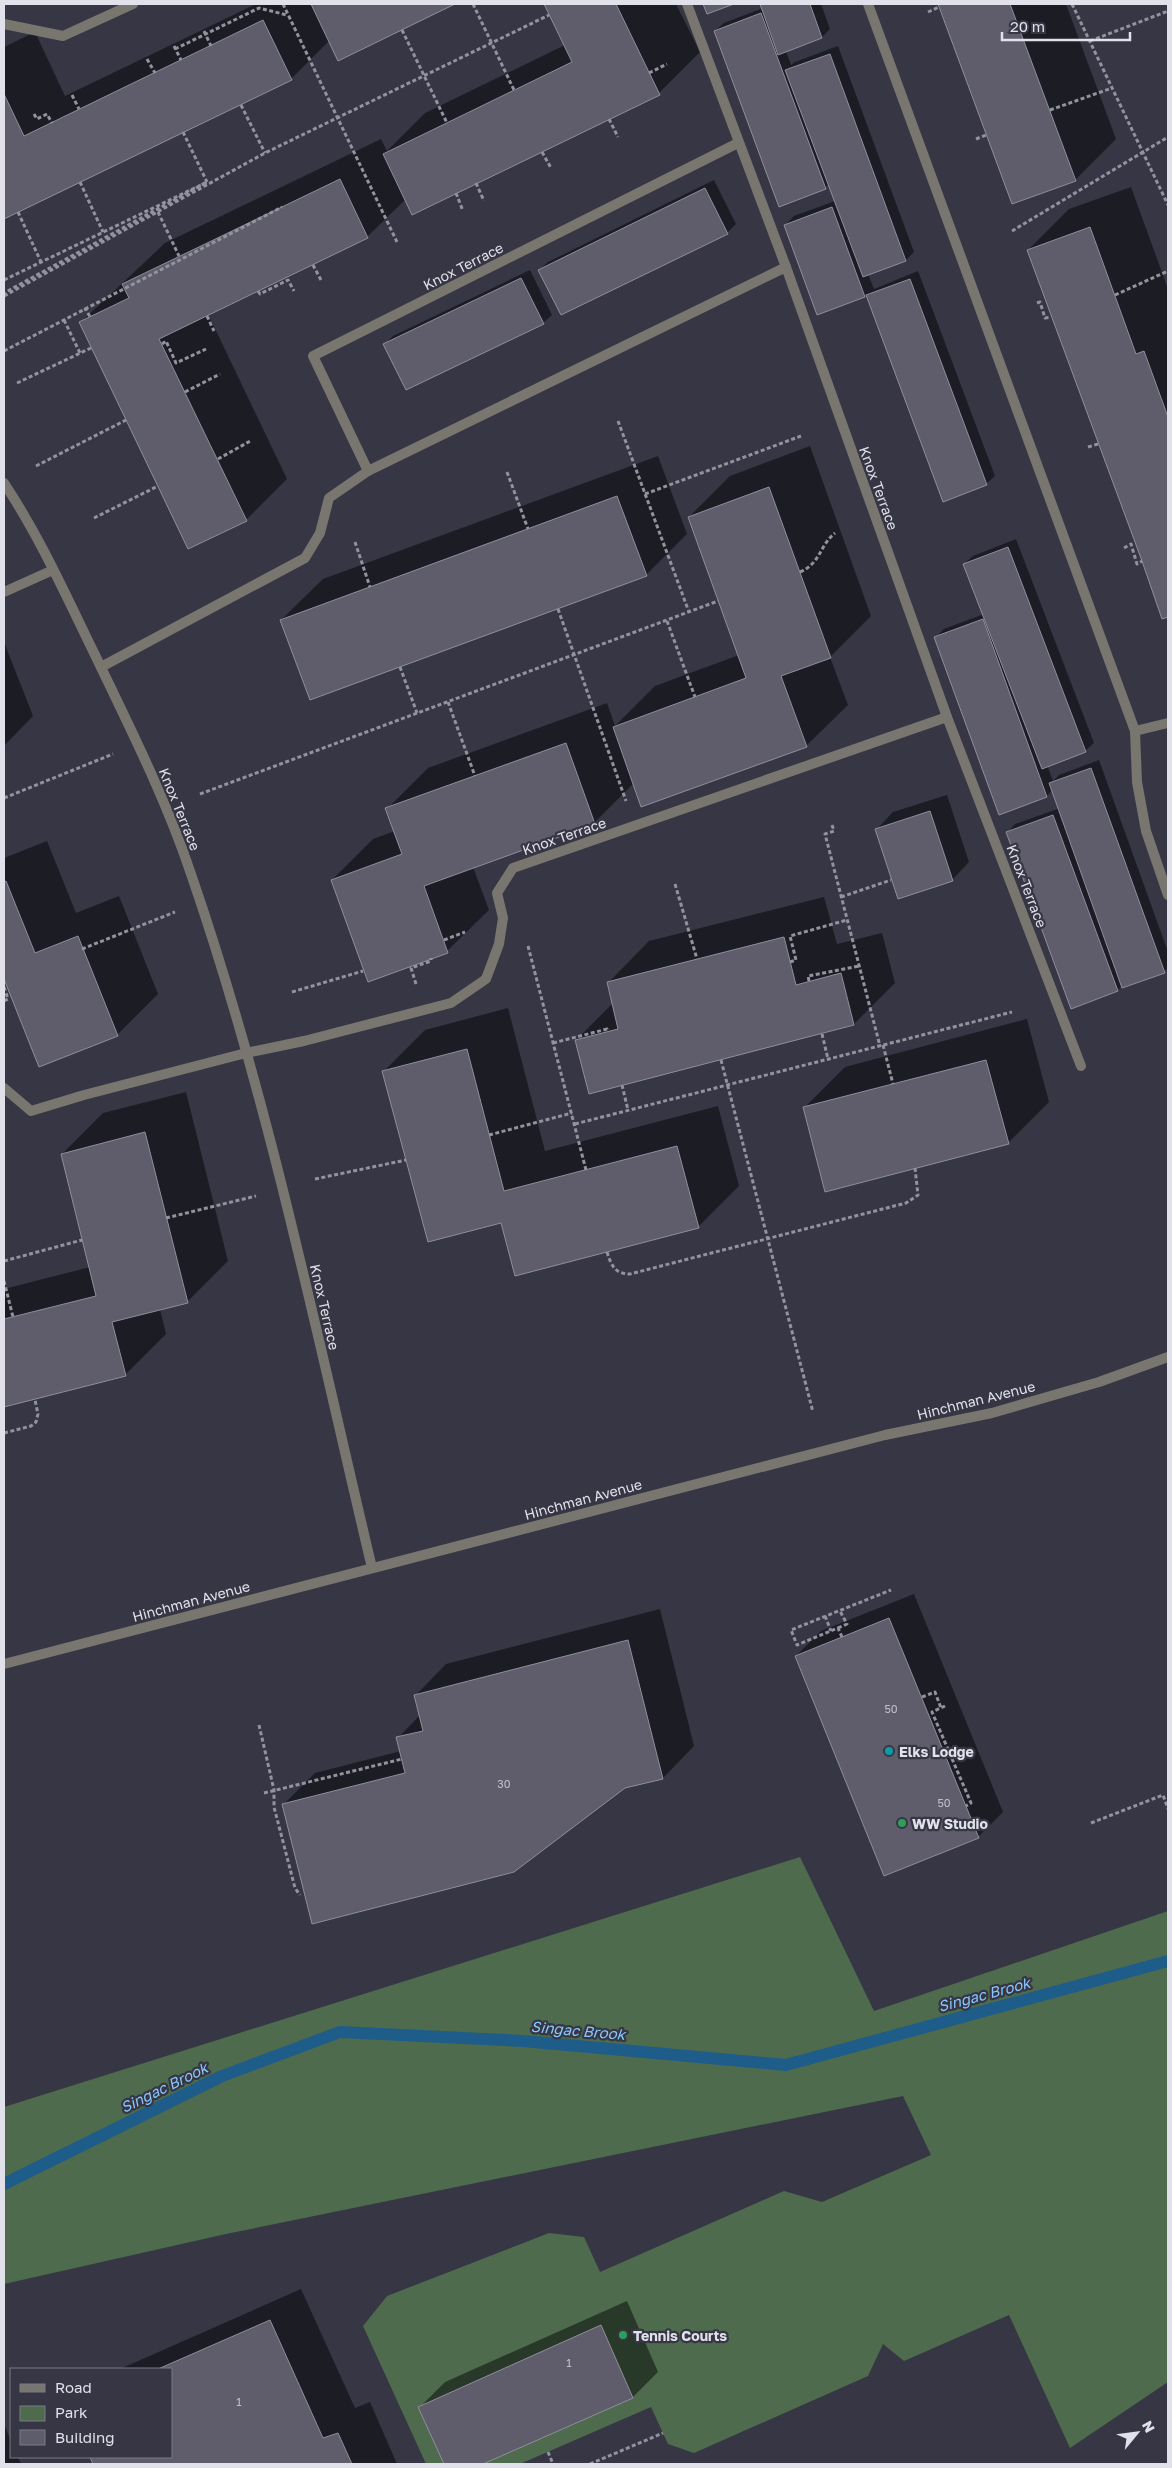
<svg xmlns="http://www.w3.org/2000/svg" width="1172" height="2468" font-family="'Golos Text',sans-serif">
<rect width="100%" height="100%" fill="#363644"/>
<!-- green -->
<polygon fill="#4e6b4d" points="800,1857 874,2011 1168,1911 1168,2382 1070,2448 1009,2315 904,2361 883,2344 868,2376 694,2453 668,2444 651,2407 520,2464 426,2464 363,2326 387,2296 549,2233 584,2237 600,2272 784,2191 822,2202 931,2155 903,2096 226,2234 4,2284 4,2107"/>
<!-- shadow -->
<g fill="#0007">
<polygon points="256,4 452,4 339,59 330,40 291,79 4,218 4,47 35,32 65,96"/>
<polygon points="545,4 676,4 700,52 659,93 406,199 367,237 208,314 287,479 246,520 81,322 165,243 381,139 387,151 425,113 565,45"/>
<polygon points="761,4 821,4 830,29 822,37 786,51 791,65 795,62 838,46 914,252 906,260 868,274 874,289 918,271 995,476 986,484 944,500 867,294 817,313 785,225 794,216 835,201 829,184 825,188 715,31 724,23 763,8"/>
<polygon points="939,4 1066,4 1116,139 1075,180 1013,203"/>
<polygon points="714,180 736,224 727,233 539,270 548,262"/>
<polygon points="1131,187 1168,289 1168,615 1162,618 1143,561 1028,250 1069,209"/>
<polygon points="530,270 552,315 543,323 385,344 393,336"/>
<polygon points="810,446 871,616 830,657 848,705 806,746 634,783 594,823 473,867 489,910 447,951 368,980 332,880 373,839 395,831 387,809 428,768 607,703 615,726 655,686 739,655 689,517 730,476"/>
<polygon points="658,456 687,534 646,575 281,620 323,579"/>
<polygon points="1016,539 1094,743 1085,751 1047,765 1053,781 1059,775 1099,760 1168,952 1168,968 1164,972 1123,985 1118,990 1071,1007 1007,833 1015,824 1060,808 1053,789 1047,796 1000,813 935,638 944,629 984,614 964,564 973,556"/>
<polygon points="4,642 33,716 4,746"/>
<polygon points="947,795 969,862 952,880 876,830 893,812"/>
<polygon points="47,841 76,913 119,896 158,994 117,1035 40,1066 4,977 4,858"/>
<polygon points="824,897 837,944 882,933 895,983 854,1024 576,1040 613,1003 608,983 649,941"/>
<polygon points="508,1008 545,1151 718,1106 739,1186 698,1227 502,1221 384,1071 425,1030"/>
<polygon points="1027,1019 1049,1102 1008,1143 804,1108 845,1067"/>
<polygon points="186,1092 228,1261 187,1302 160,1309 166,1334 125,1375 4,1406 4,1289 90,1267 62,1154 103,1113"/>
<polygon points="914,1594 1003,1812 978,1837 796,1656 821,1631"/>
<polygon points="660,1609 694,1746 663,1778 624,1787 283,1805 315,1773 401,1751 398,1738 420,1715 415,1696 446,1664"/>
<polygon points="301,2289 355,2408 370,2402 397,2464 94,2464 91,2457 171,2457 171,2369 120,2369"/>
<polygon points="627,2301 658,2372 633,2397 480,2464 445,2464 420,2407 445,2382"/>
<polygon points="4,2424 11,2441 11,2457 18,2457 21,2464 4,2464"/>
</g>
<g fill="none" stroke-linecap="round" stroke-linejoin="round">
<!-- stream -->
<polyline stroke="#1e5c89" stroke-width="12" points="4,2184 222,2076 340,2032 523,2041 786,2065 1168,1961"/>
</g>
<!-- building -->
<g fill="#5f5c6c" stroke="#908e9e">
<polygon points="311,4 455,4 338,61"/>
<polygon points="544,4 616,4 660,95 412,215 383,154 572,62"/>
<polygon points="703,4 734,4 707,14"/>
<polygon points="760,4 810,4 822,38 778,55"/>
<polygon points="938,4 1010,4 1076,181 1012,204"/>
<polygon points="761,13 826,189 779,207 714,31"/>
<polygon points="263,20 292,80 4,219 4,94 24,136"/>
<polygon points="830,54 906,261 863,277 785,70"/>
<polygon points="340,179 368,238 159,339 247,521 188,549 79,322 129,298 122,284"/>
<polygon points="705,188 728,234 561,315 538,270"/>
<polygon points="832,207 865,297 817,315 784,225"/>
<polygon points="1090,227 1136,354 1144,351 1168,417 1168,617 1162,619 1142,561 1027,250"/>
<polygon points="521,278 544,324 406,390 383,344"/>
<polygon points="910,279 987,485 943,502 866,295"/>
<polygon points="769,487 831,658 781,676 807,747 641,807 613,727 746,678 688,517"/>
<polygon points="617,496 647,576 310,700 280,620"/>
<polygon points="1008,547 1086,752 1042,769 963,564"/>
<polygon points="983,619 1047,797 999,815 934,637"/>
<polygon points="566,743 595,824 424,886 448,953 368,982 331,880 402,854 385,808"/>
<polygon points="1091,768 1165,973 1122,988 1049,783"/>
<polygon points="930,811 953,881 898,899 875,829"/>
<polygon points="1053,815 1118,991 1071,1009 1006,832"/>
<polygon points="6,881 35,953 78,936 118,1036 39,1067 4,979 4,882"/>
<polygon points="784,937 796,985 841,973 854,1025 589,1094 575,1040 618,1029 607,982"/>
<polygon points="467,1049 504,1191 677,1146 699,1228 515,1276 501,1223 428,1242 382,1071"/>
<polygon points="986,1060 1009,1144 825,1192 803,1107"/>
<polygon points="145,1132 188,1303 112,1322 126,1376 4,1407 4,1319 96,1296 61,1154"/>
<polygon points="889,1618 979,1838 884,1876 795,1656"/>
<polygon points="628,1640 663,1779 625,1788 514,1872 312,1924 282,1804 405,1773 396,1737 423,1731 414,1695"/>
<polygon points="270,2320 323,2438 338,2433 352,2464 93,2464 90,2457 171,2457 171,2369 158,2369"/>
<polygon points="601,2325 633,2398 483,2464 444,2464 418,2407"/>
</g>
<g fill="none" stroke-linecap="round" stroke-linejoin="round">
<!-- path -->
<g stroke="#93939f" stroke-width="3" stroke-dasharray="4 2.5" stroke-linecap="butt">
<polyline points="283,4 397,242"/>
<polyline points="473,4 514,90"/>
<polyline points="1072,4 1168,205"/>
<polyline points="928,12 939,7"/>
<polyline points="402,30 447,123"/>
<polyline points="204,31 211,46"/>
<polyline points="1090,41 1168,11"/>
<polyline points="174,46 181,60"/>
<polyline points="175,49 259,8 287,15"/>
<polyline points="147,59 155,73"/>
<polyline points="649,73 667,64"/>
<polyline points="72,95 79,109"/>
<polyline points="241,105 265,153"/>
<polyline points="1050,110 1112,88"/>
<polyline points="34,114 37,119 47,114 52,123"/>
<polyline points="609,119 618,137"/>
<polyline points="183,132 207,182"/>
<polyline points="976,139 986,135"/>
<polyline points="542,152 551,168"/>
<polyline points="80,182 103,232"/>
<polyline points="476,183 484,201"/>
<polyline points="456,193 463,211"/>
<polyline points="18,212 41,262"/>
<polyline points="158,212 179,256"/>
<polyline points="1012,231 1168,137"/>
<polyline points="313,265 321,280"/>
<polyline points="4,280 207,182 4,293"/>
<polyline points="258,291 260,294 288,280 294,291"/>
<polyline points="1115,295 1168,271"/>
<polyline points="4,296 265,153 549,15"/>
<polyline points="1037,303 1040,302 1045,318 1051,317"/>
<polyline points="84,310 86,309 90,317"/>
<polyline points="207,316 214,331"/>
<polyline points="64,320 80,353"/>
<polyline points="162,344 166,341 176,363 206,349"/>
<polyline points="4,351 282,207"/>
<polyline points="17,383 91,348"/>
<polyline points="185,392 220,374"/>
<polyline points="618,421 689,612"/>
<polyline points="1088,447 1098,444"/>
<polyline points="218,459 252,440"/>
<polyline points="36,466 126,420"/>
<polyline points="507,472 528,529"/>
<polyline points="645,494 801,436"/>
<polyline points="94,518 158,486"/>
<polyline points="355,542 370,587"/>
<polyline points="1124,548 1131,544 1137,564 1142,561"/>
<path d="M800 572C821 563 819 546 835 533"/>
<polyline points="558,609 626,801"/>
<polyline points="667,621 695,697"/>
<polyline points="400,667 417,713"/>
<polyline points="448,702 475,776"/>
<polyline points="200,794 718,601"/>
<polyline points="4,798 113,754"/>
<polyline points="832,825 834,831 825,834 880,1046"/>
<polyline points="675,884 697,959"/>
<polyline points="841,897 891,880"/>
<polyline points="444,940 465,932"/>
<polyline points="528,946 586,1170"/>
<polyline points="82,949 175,912"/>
<polyline points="790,962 796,960 790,936 847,920"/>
<polyline points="809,981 808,976 859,966"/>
<polyline points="416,984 411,968 431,961 431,958"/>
<polyline points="4,987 8,999 4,1001"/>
<polyline points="292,992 363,971"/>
<polyline points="822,1034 828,1059"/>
<polyline points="553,1043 607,1029 607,1031"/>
<polyline points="883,1045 893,1084"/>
<polyline points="721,1060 813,1412"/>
<polyline points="622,1085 628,1110"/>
<polyline points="575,1124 1012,1012"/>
<polyline points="489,1135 572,1113"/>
<polyline points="315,1179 406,1160"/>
<polyline points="166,1218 256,1196"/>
<path d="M607 1252C611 1265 615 1274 630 1274L906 1203 918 1195 915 1168"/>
<polyline points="4,1261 82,1240"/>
<polyline points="4,1281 13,1317"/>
<polyline points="4,1433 31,1426 36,1422 38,1414 35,1400"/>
<polyline points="825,1616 831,1631"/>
<polyline points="838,1628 847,1624 840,1611"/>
<polyline points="842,1637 838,1628 797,1645 791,1630 891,1590"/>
<polyline points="922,1697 935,1692 941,1708"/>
<polyline points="945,1706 932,1712 971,1803 966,1806"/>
<polyline points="259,1725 274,1790 274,1807 295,1888 300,1895"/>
<polyline points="264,1793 402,1759"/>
<polyline points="1091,1823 1163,1795 1168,1809"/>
<polyline points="548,2452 553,2464"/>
<polyline points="590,2464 663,2433"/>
</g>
<!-- service -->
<g stroke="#79756f" stroke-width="10">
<polyline points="687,4 786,267 947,717 1081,1066"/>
<polyline points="868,4 1135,731 1168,723"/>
<polyline points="4,24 63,36 133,4"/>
<polyline points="368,471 313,356 738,143"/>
<polyline points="4,592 53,570"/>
<polyline points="101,667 305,558 320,533 329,498 368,471 786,267"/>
<polyline points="1135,731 1137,782 1146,831 1168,895"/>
<polyline points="4,1088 31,1111 84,1095 246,1053 304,1041 451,1003 486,979 499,944 503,918 497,893 513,868 947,717"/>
</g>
<!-- minor -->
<path stroke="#79756f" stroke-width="10" d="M4 483C40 537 67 598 96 657 130 728 166 799 191 874 269 1100 317 1336 372 1568"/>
<!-- tertiary -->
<polyline stroke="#79756f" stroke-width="10" points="4,1664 885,1435 992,1413 1099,1382 1168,1357"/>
</g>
<!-- markers -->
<circle fill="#0f9aa8" stroke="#363644" stroke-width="2" cx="889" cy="1751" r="5"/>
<g fill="#2e9e5b" stroke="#363644" stroke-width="2">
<circle cx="902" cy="1823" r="5"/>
<circle cx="623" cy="2335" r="5"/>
</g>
<g text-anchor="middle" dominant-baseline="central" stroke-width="4.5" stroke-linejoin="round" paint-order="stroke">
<!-- number labels -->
<g font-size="11" fill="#c0c0cb">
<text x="891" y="1708">50</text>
<text x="504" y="1783">30</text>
<text x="944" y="1802">50</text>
<text x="569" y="2362">1</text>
<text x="239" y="2401">1</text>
</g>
<!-- street labels -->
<g font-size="14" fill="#e1e1eb" stroke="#363644">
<text transform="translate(463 266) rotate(-27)">Knox Terrace</text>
<text transform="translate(879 488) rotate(70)">Knox Terrace</text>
<text transform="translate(180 809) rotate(68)">Knox Terrace</text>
<text transform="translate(564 836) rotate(-19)">Knox Terrace</text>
<text transform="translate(1027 886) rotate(69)">Knox Terrace</text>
<text transform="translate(325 1307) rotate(77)">Knox Terrace</text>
<text transform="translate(976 1400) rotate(-14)">Hinchman Avenue</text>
<text transform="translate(583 1499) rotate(-15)">Hinchman Avenue</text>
<text transform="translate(191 1601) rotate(-15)">Hinchman Avenue</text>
</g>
<!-- poi labels -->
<g font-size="14" font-weight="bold" fill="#e1e1eb" stroke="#363644" text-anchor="start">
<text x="899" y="1751">Elks Lodge</text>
<text x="912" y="1823">WW Studio</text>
<text x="633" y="2335">Tennis Courts</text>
</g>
<!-- water labels -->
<g font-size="15" font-style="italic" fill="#86c7fc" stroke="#363644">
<text transform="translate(984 1994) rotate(-15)">Singac Brook</text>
<text transform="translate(578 2030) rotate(5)">Singac Brook</text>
<text transform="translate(164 2087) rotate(-26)">Singac Brook</text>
</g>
</g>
<!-- border -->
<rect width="1172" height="2468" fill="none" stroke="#e1e1eb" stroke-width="10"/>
<!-- legend -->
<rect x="10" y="2368" width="162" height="90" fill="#363644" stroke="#7a7a87"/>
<rect x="20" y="2384" width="25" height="8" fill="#79756f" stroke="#7a7a87"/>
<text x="55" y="2393" font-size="15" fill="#e1e1eb">Road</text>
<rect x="20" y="2406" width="25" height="15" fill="#4e6b4d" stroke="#7a7a87"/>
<text x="55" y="2418" font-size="15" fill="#e1e1eb">Park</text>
<rect x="20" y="2430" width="25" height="15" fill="#5f5c6c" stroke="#7a7a87"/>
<text x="55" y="2443" font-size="15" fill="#e1e1eb">Building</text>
<!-- north arrow -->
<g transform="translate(1137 2433) rotate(61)" stroke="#363644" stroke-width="4" paint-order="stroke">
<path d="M0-4L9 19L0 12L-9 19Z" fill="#e1e1eb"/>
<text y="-8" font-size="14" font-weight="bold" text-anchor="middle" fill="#e1e1eb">N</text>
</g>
<!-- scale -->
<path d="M1002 32v8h128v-8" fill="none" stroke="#e1e1eb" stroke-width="2.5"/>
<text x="1010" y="32" font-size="15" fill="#e1e1eb" stroke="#363644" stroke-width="4" paint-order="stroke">20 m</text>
</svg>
